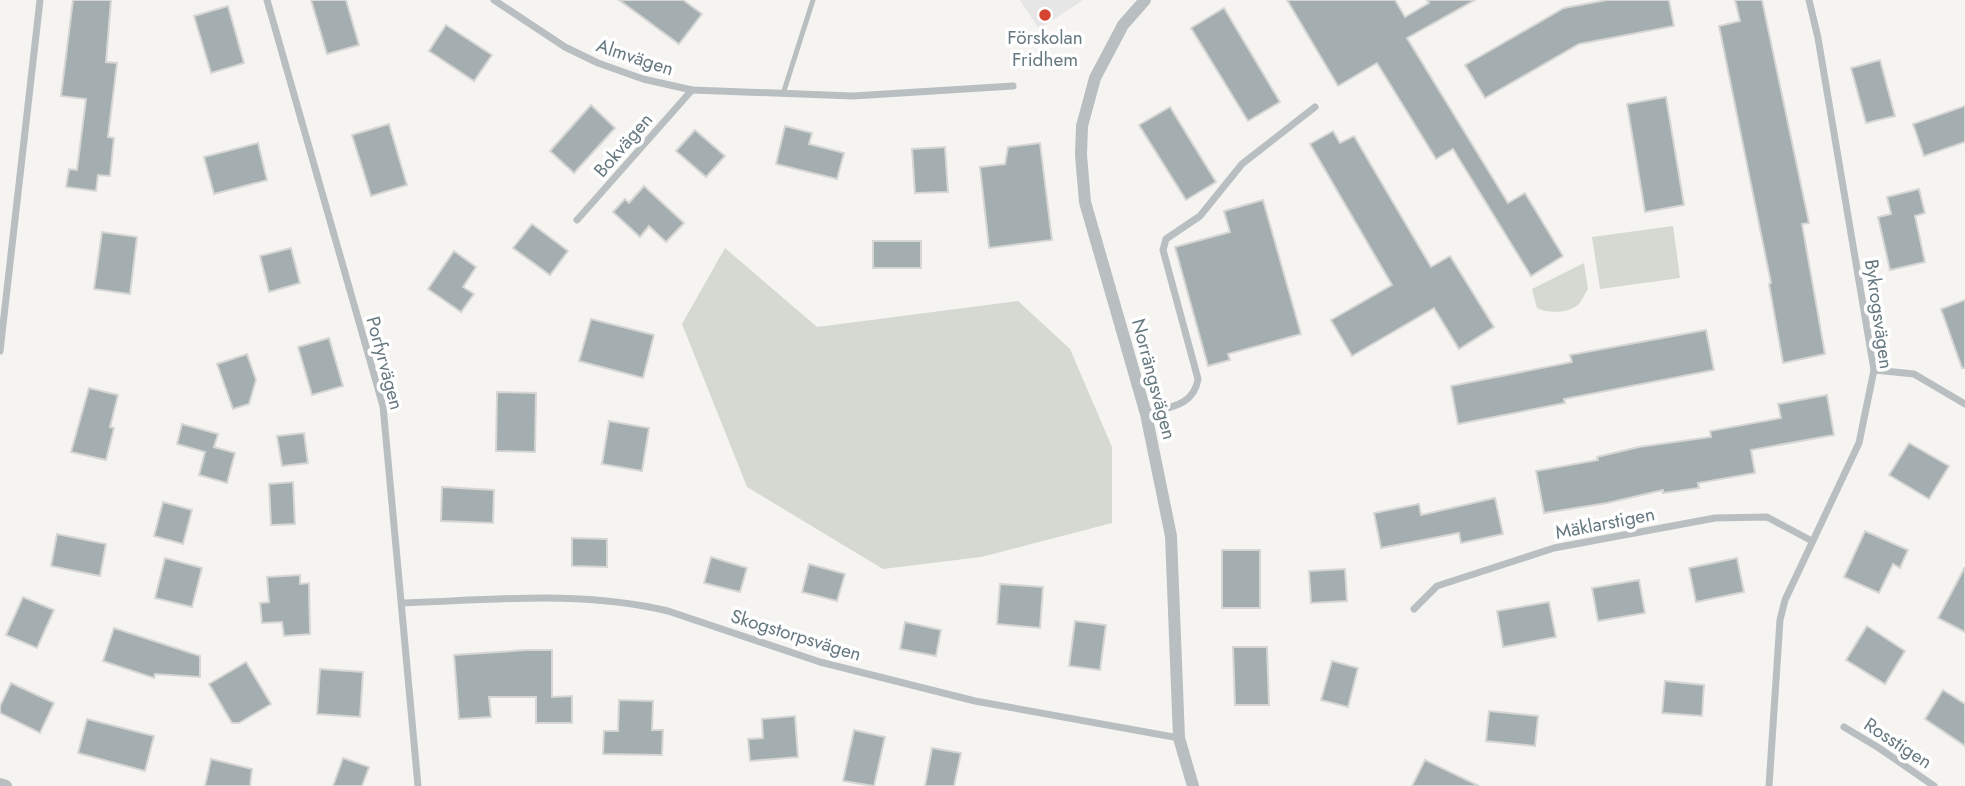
<svg xmlns="http://www.w3.org/2000/svg" width="1965" height="786" font-family="Jost,sans-serif">
<rect width="100%" height="100%" fill="#f5f4f1"/>
<!-- built -->
<polygon fill="#e5e6e5" points="1020,0 1083,0 1039,29"/>
<!-- green -->
<g fill="#d5d9d1">
<polygon points="1673,226 1680,278 1600,289 1592,237"/>
<polygon points="725,248 817,327 1018,301 1070,349 1112,447 1112,523 981,557 883,569 747,487 682,324"/>
<path d="M1584 263 1588 289C1585 293 1582 301 1578 305 1568 313 1548 314 1537 308L1532 289Z"/>
</g>
<!-- building -->
<g fill="#a4adb0" stroke="#d6d6d4" stroke-width="2">
<polygon points="73,0 111,0 106,62 117,63 108,137 114,138 110,176 98,175 96,191 66,187 69,169 77,170 86,99 61,96"/>
<polygon points="311,0 346,0 359,45 327,54"/>
<polygon points="619,0 683,0 702,14 679,44"/>
<polygon points="1287,0 1395,0 1405,17 1429,3 1427,0 1475,0 1407,38 1508,203 1525,193 1563,256 1531,276 1453,149 1436,159 1377,63 1338,86"/>
<polygon points="1607,0 1669,0 1674,26 1579,44 1485,98 1465,65 1564,8"/>
<polygon points="1735,0 1762,0 1809,223 1802,224 1825,354 1783,363 1769,284 1771,283 1719,26 1740,21"/>
<polygon points="228,6 244,63 211,73 194,16"/>
<polygon points="1224,8 1280,102 1248,121 1191,28"/>
<polygon points="446,25 492,55 474,81 429,51"/>
<polygon points="1880,60 1895,116 1866,123 1851,68"/>
<polygon points="1666,97 1684,205 1645,212 1627,104"/>
<polygon points="591,105 615,128 574,173 550,151"/>
<polygon points="1965,106 1965,142 1924,156 1913,124"/>
<polygon points="1170,107 1216,182 1186,200 1139,125"/>
<polygon points="389,124 407,185 371,196 352,135"/>
<polygon points="785,126 812,133 809,144 844,153 837,179 776,164"/>
<polygon points="695,130 725,156 706,177 676,151"/>
<polygon points="1333,131 1340,143 1354,136 1431,267 1450,256 1494,327 1459,349 1434,308 1352,356 1331,320 1392,285 1310,144"/>
<polygon points="258,143 267,180 214,194 204,157"/>
<polygon points="1040,143 1052,240 989,248 980,167 1005,164 1008,147"/>
<polygon points="945,147 948,192 915,193 912,149"/>
<polygon points="644,186 684,223 666,242 649,226 640,237 613,212 625,199 629,203"/>
<polygon points="1919,189 1925,213 1915,216 1925,262 1890,270 1878,217 1891,214 1887,197"/>
<polygon points="1263,200 1301,334 1228,354 1230,360 1208,366 1175,247 1230,232 1224,211"/>
<polygon points="532,224 568,251 550,275 513,248"/>
<polygon points="102,232 137,237 130,294 94,289"/>
<rect x="873" y="241" width="48" height="27"/>
<polygon points="291,248 300,283 269,292 260,256"/>
<polygon points="454,251 476,267 463,287 474,294 461,312 428,289"/>
<polygon points="1965,300 1965,368 1962,368 1941,309"/>
<polygon points="591,319 654,335 643,378 579,361"/>
<polygon points="1706,330 1714,370 1564,399 1565,403 1458,424 1451,386 1572,362 1570,355"/>
<polygon points="329,338 343,386 312,395 298,347"/>
<polygon points="247,354 256,380 249,404 233,409 217,364"/>
<polygon points="89,388 118,395 110,427 114,428 106,460 71,452"/>
<polygon points="497,392 536,393 535,452 496,451"/>
<polygon points="1827,395 1834,435 1751,450 1755,473 1698,483 1699,488 1663,493 1663,490 1607,503 1544,513 1536,471 1598,460 1597,457 1639,447 1711,437 1710,431 1781,418 1778,404"/>
<polygon points="609,421 649,428 642,471 602,464"/>
<polygon points="182,424 218,434 214,447 235,453 227,483 199,475 205,452 177,444"/>
<polygon points="304,433 308,463 282,466 277,436"/>
<polygon points="1909,443 1949,466 1929,499 1889,475"/>
<polygon points="293,482 295,524 271,525 269,484"/>
<polygon points="442,487 494,490 493,523 441,521"/>
<polygon points="1495,498 1503,534 1461,543 1459,533 1381,548 1374,513 1419,504 1421,515"/>
<polygon points="163,502 192,510 183,544 154,536"/>
<polygon points="1865,531 1908,550 1900,568 1893,564 1879,593 1844,577"/>
<polygon points="57,534 106,544 100,576 51,566"/>
<polygon points="572,538 607,539 607,567 572,566"/>
<rect x="1222" y="550" width="38" height="58"/>
<polygon points="711,557 747,568 740,592 704,583"/>
<polygon points="165,558 202,568 192,607 155,598"/>
<polygon points="1737,558 1744,592 1696,602 1689,568"/>
<polygon points="809,564 845,574 837,601 802,592"/>
<polygon points="1965,567 1965,632 1938,618"/>
<polygon points="1345,569 1347,601 1311,603 1309,571"/>
<polygon points="300,575 300,584 309,583 310,634 284,636 282,622 262,623 260,603 269,602 267,577"/>
<polygon points="1639,580 1645,613 1598,621 1592,588"/>
<polygon points="1000,584 1043,587 1040,628 997,624"/>
<polygon points="23,597 54,610 37,648 6,635"/>
<polygon points="1549,602 1556,637 1503,647 1497,611"/>
<polygon points="1075,621 1106,625 1100,670 1069,666"/>
<polygon points="905,622 941,630 936,656 900,649"/>
<polygon points="1867,626 1905,651 1885,684 1846,660"/>
<polygon points="114,628 200,656 200,677 155,674 154,678 103,661"/>
<polygon points="1233,647 1267,647 1269,705 1235,705"/>
<polygon points="527,650 552,650 552,697 572,696 572,723 536,723 536,697 489,697 491,717 459,719 454,655"/>
<polygon points="1332,661 1358,668 1348,707 1321,700"/>
<polygon points="246,662 271,704 239,723 232,723 209,684"/>
<polygon points="320,669 363,672 360,717 317,714"/>
<polygon points="1665,681 1704,685 1702,716 1662,713"/>
<polygon points="11,683 54,703 40,733 0,713 0,706"/>
<polygon points="1943,690 1965,704 1965,746 1925,719"/>
<polygon points="619,700 653,701 652,730 663,730 662,755 603,754 604,731 618,731"/>
<polygon points="1489,711 1538,716 1535,746 1486,741"/>
<polygon points="795,716 798,757 750,761 748,739 763,738 762,719"/>
<polygon points="87,719 154,736 145,771 78,753"/>
<polygon points="854,730 885,737 874,786 843,781"/>
<polygon points="932,748 961,753 954,786 925,786"/>
<polygon points="343,758 369,767 362,786 333,786"/>
<polygon points="211,759 252,769 250,786 205,786"/>
<polygon points="1425,760 1479,786 1412,786"/>
</g>
<g fill="none" stroke-linecap="round" stroke-linejoin="round">
<!-- service -->
<polyline stroke="#b9bfc1" stroke-width="5" points="783,94 813,0"/>
<!-- minor -->
<g stroke="#b9bfc1" stroke-width="7">
<polyline points="267,0 383,406 418,786"/>
<polyline points="494,0 565,47 598,63 643,79 692,90 853,96 1013,86"/>
<polyline points="577,220 692,90"/>
<polyline points="0,351 40,0"/>
<polyline points="1874,370 1914,374 1965,404"/>
<path d="M1146 414C1169 407 1194 406 1198 379L1163 250 1166 239 1200 216 1242 164 1315 107"/>
<path d="M402 603C491 600 581 590 668 611L820 662 975 701 1179 738"/>
<polyline points="1414,609 1437,586 1554,548 1715,518 1767,517 1812,541"/>
<polyline points="1844,727 1879,748 1934,786"/>
<polyline points="1769,786 1780,620 1785,600 1859,443 1874,370 1818,38 1809,0"/>
</g>
<!-- tertiary -->
<g stroke="#b9bfc1" stroke-width="12">
<polyline points="1145,0 1123,25 1095,78 1082,126 1081,155 1085,202 1146,414 1171,536 1179,738 1193,786"/>
<polyline points="0,784 6,786"/>
</g>
</g>
<!-- markers -->
<circle fill="#d54331" stroke="#fff" stroke-width="2.5" cx="1045" cy="15" r="7"/>
<g text-anchor="middle" dominant-baseline="central" stroke-width="7" stroke-linejoin="round" paint-order="stroke">
<!-- poi labels -->
<g font-size="19" fill="#667880" stroke="#fff">
<text x="1045" y="37">Förskolan<tspan x="1045" dy="22">Fridhem</tspan></text>
</g>
<!-- street labels -->
<g font-size="19" fill="#667880" stroke="#fff">
<text transform="translate(635 57) rotate(18)">Almvägen</text>
<text transform="translate(623 145) rotate(-49)">Bokvägen</text>
<text transform="translate(1879 314) rotate(82)">Bykrogsvägen</text>
<text transform="translate(385 363) rotate(75)">Porfyrvägen</text>
<text transform="translate(1154 379) rotate(75)">Norrängsvägen</text>
<text transform="translate(1605 523) rotate(-11)">Mäklarstigen</text>
<text transform="translate(796 635) rotate(17)">Skogstorpsvägen</text>
<text transform="translate(1898 743) rotate(33)">Rosstigen</text>
</g>
</g>
</svg>
